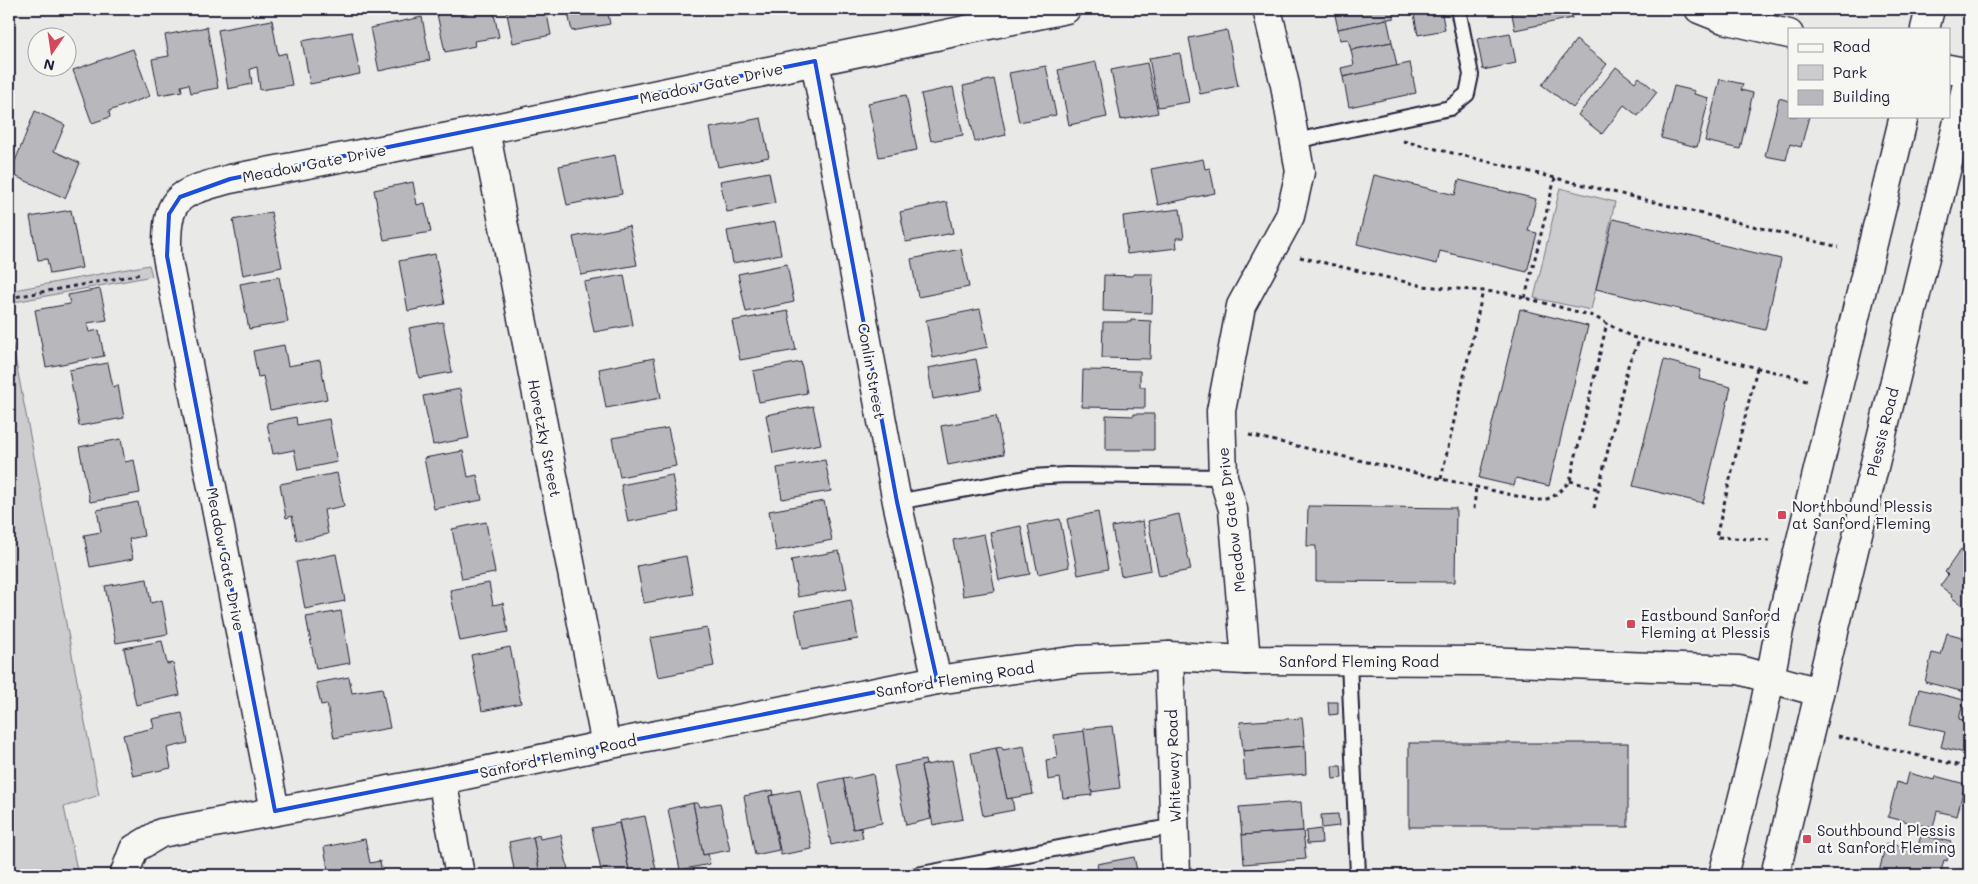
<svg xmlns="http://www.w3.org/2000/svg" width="1978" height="884" font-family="Mali,sans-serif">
<rect width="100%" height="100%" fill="#e9e9e7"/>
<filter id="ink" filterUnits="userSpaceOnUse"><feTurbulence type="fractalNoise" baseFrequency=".02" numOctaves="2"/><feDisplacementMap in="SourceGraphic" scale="10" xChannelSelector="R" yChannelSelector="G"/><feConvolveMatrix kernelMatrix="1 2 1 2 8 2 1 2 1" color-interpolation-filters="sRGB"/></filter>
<g filter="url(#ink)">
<!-- park -->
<g fill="#ccccce" stroke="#777784">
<polygon points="1560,188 1615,202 1591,310 1534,298"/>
<polygon points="149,265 152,276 9,303 9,291"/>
<polygon points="9,326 99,795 64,807 78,875 9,875"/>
</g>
<!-- building -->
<g fill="#b8b8bc" stroke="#22223b">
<polygon points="436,9 493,9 499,37 474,41 475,46 445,52"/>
<polygon points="506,9 546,9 551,35 513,43"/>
<polygon points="567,9 607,9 610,24 572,31"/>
<polygon points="1348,9 1392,9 1394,18 1338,29 1335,15 1349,12"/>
<polygon points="1441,9 1445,30 1418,35 1414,14"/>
<polygon points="1511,9 1570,9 1572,18 1515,30"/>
<polygon points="422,17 430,60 379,71 370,28"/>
<polygon points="1387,19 1392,42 1351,50 1348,39 1340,40 1338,29"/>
<polygon points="272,20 278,55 286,53 292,85 260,90 257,67 250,69 252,84 228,89 218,30"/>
<polygon points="207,27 218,88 191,93 189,84 181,86 182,91 159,95 152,59 169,56 165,35"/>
<polygon points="1227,30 1238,86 1200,94 1189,38"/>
<polygon points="352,32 360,74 310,84 302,41"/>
<polygon points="1510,33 1516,63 1483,70 1477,39"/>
<polygon points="1576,40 1607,64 1573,108 1542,85"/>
<polygon points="1392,42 1397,66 1343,77 1341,68 1354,65 1351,50"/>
<polygon points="133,49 150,96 109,111 110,117 92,123 73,70"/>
<polygon points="1180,53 1189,102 1158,107 1149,58"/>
<polygon points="1096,62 1107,117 1069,125 1058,70"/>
<polygon points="1147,63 1158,113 1121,120 1111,70"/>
<polygon points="1410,63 1416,93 1349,107 1343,77"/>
<polygon points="1046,66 1056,115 1019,122 1009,73"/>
<polygon points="1616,67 1635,82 1639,77 1657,92 1638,116 1624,105 1602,134 1578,115"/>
<polygon points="994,79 1006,135 975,142 963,86"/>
<polygon points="1720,79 1743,84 1741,90 1753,93 1740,149 1705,141"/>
<polygon points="1674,86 1695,91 1694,94 1709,98 1697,147 1661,138"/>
<polygon points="953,87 963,135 931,141 921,94"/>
<polygon points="906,95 917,150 879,157 868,103"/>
<polygon points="1779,98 1789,101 1789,116 1809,116 1801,147 1790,144 1786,160 1765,156"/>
<polygon points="35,111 65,125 54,151 80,163 65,198 10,174"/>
<polygon points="761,118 769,157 718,167 710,128"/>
<polygon points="615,155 622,194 567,205 559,166"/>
<polygon points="1203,159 1205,169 1210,168 1215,193 1158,205 1151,169"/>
<polygon points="769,172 775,203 727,212 720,181"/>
<polygon points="1374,175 1455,195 1459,180 1536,199 1528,231 1537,233 1527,272 1440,251 1437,264 1357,244"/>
<polygon points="413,182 417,205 425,203 431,232 384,240 374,190"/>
<polygon points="947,202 953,233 906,242 900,212"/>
<polygon points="1180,209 1184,238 1176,238 1177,248 1127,254 1123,216"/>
<polygon points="71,210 82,268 50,274 47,259 38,260 30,217"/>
<polygon points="271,212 282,267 243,275 233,220"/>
<polygon points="1613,219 1781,259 1765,330 1596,289"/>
<polygon points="775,222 781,254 733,263 727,231"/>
<polygon points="629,226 637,265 581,275 573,237"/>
<polygon points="961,249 969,287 918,297 911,259"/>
<polygon points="435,254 445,304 408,311 399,261"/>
<polygon points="787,264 794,302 746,312 738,274"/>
<polygon points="1133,274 1153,274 1152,313 1103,311 1104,275 1133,276"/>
<polygon points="624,275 633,325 594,332 584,282"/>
<polygon points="279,277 288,322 249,329 240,284"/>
<polygon points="100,289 107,320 87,323 89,332 99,330 104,356 46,367 35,310 70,304 68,295"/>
<polygon points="980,309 988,347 933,358 926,320"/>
<polygon points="1520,309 1588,326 1549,486 1516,478 1514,486 1479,478"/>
<polygon points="788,311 796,350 740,360 732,321"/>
<polygon points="1131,320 1151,321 1150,359 1102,358 1103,322 1131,322"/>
<polygon points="443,322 452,372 419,378 409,328"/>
<polygon points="284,345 288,366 320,360 327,399 270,410 263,376 258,377 253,351"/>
<polygon points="654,358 661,398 606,408 599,369"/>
<polygon points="976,359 982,390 933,399 928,368"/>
<polygon points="1664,360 1701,370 1699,379 1731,387 1703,503 1633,486"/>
<polygon points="801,362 807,393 759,402 753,371"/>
<polygon points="108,363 113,387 118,385 124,418 79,426 69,370"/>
<polygon points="1083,370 1140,371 1140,387 1145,387 1145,408 1082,407"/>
<polygon points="460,389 469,438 433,445 423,396"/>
<polygon points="813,406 821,444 773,453 766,415"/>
<polygon points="1134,414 1154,414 1154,450 1106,450 1106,415 1134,416"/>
<polygon points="996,416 1004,454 948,465 941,426"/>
<polygon points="296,417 297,425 329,419 337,462 298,470 294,450 273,454 267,423"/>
<polygon points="668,428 676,466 620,477 612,438"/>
<polygon points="121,439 125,462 134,460 140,493 90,502 79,447"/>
<polygon points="463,451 468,477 477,475 482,500 434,509 424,458"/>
<polygon points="825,460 831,491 782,499 777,468"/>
<polygon points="337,473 344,506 324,510 328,534 297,541 292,516 286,518 280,484"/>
<polygon points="672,475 679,512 628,522 621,485"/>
<polygon points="824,501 832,540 776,551 769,511"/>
<polygon points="138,502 144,536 129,539 133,559 90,567 84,535 101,532 97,510"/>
<polygon points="1308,506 1456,508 1455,582 1316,581 1316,546 1307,546"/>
<polygon points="1098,512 1108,569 1078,575 1067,519"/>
<polygon points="1179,514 1191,570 1159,576 1148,521"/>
<polygon points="1060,519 1069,567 1038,574 1028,525"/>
<polygon points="1143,521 1151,570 1121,576 1112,527"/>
<polygon points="486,522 495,573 462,579 452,529"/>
<polygon points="1021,526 1030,574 999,580 990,532"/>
<polygon points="984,534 995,591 963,596 953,540"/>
<polygon points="1961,549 1969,555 1969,623 1962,618 1969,610 1951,597 1952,595 1940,586 1948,575 1945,572"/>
<polygon points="839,551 847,588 798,597 791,560"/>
<polygon points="336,554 345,601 305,609 296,562"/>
<polygon points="686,556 693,594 644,603 637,566"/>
<polygon points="147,579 151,603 162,600 168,634 116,643 105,586"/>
<polygon points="489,583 493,605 503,603 508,632 460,641 450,590"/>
<polygon points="851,600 858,639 802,649 795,611"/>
<polygon points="341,611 350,663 316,669 306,617"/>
<polygon points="707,628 714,666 658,677 650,638"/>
<polygon points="1947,633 1969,639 1969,693 1925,682 1932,653 1941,655"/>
<polygon points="162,641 167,664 173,663 180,695 136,705 124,648"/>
<polygon points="510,647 521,703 482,711 471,655"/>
<polygon points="349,677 352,693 382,688 390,728 334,738 327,704 321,705 316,683"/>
<polygon points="1919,689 1964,700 1959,719 1969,721 1969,754 1941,747 1945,732 1910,724"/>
<polygon points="1328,702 1338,702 1338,714 1329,715"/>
<polygon points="182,713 188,743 167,748 171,768 133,776 123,735 154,728 152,719"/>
<polygon points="1302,718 1305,746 1243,751 1240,722"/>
<polygon points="1112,726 1120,788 1091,792 1083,729"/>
<polygon points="1084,731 1092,795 1063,798 1060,778 1048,780 1046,760 1057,758 1054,735"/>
<rect x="1409" y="743" width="219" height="84"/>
<polygon points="1024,746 1033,794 1007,799 996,748 1002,747 1003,750"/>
<polygon points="1305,746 1306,774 1245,779 1243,751"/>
<polygon points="996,748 1007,799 1012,798 1014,810 983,816 971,753"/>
<polygon points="925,760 926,765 921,766 931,819 906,825 894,766"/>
<polygon points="952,760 963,819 933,825 921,766"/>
<polygon points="1332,766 1341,766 1342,778 1333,779"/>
<polygon points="1909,773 1934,780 1935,776 1965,784 1957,816 1937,811 1933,828 1888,817 1897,782 1906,785"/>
<polygon points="873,774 882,823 853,829 843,778 850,777 851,779"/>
<polygon points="843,778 853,829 861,828 863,838 831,845 819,783"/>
<polygon points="773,790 774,795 769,796 779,850 755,855 744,796"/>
<polygon points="800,790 812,849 781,855 769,796"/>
<polygon points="1301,802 1303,831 1242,835 1239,807"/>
<polygon points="693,803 698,803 699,807 720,803 730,850 703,855"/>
<polygon points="693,803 703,855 708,854 710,864 680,870 668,809"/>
<polygon points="1338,814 1339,826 1322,828 1321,815"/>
<polygon points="645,816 657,875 630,875 619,821"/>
<polygon points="619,823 630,875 602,875 592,828"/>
<polygon points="1321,829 1322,843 1307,844 1306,831"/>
<polygon points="1303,831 1306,859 1244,864 1242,835"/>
<polygon points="539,835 540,839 561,835 569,875 540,875 533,837"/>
<polygon points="1921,835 1951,842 1947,861 1944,860 1940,875 1891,875 1879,872 1886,843 1917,850"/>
<polygon points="533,837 540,875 515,875 509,842"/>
<polygon points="365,839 370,863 380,861 382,875 329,875 324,847"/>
<polygon points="1134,857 1138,875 1099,875 1097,864"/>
<polygon points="249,872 250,875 233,875"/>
</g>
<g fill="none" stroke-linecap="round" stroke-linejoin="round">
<!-- lane casing -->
<g stroke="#22223b" stroke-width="18">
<g id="lane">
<polyline points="1295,141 1450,108 1467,94 1471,75 1458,9"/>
<polyline points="897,502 1032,477 1066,475 1223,477"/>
<polyline points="1349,661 1358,875"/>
<polyline points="917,875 1175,826"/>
</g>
</g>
<!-- street casing -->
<g stroke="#22223b" stroke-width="31">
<g id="street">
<polyline points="1699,9 1724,19 1789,34"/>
<polyline points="815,61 897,502 937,680"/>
<polyline points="1949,69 1969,73"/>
<polyline points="485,130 606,745"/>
<polyline points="1169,656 1176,875"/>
<polyline points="1246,660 1233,509 1223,477 1221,411 1241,306 1290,216 1300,172 1285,85 1267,9"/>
<polyline points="442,780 460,875"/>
<path d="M275 811 167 256C166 196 175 194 230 179L485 130 1066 9"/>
<polyline points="124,875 134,849 161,833 442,780 606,745 937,680 1078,660 1169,656 1246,660 1480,661 1739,670 1819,692"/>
</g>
</g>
<!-- secondary casing -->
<g stroke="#22223b" stroke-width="31">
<g id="secondary">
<polyline points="1925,29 1930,9"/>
<path d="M1723 875C1744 794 1765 713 1779 630L1904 116"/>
<polyline points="1775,875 1969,76"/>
</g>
</g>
<!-- path -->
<g stroke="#22223b" stroke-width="3" stroke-dasharray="4 4" stroke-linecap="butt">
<polyline points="1403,141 1839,247"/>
<polyline points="1300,257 1423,286 1507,293 1593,316 1632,337 1807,380"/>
<polyline points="9,298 141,274"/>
<polyline points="1525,298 1555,178"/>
<polyline points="1757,368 1716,537 1769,540"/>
<path d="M1249 435 1534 500C1552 501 1557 494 1570 481L1607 323"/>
<polyline points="1441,479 1483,291"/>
<polyline points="1570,481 1598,489"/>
<polyline points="1594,508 1629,362 1640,339"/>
<polyline points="1474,509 1476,486"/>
<polyline points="1838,736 1969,768"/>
</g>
<!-- lane -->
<use href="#lane" stroke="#f6f6f2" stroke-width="14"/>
<!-- street -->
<use href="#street" stroke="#f6f6f2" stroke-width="28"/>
<!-- secondary -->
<use href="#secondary" stroke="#f6f6f2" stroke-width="28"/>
</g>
</g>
<!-- marked area -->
<path fill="none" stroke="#1d4ed8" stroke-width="4" stroke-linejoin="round" d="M815 61 897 502 937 680 275 811 167 256 169 214 180 197 230 179Z"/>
<!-- markers -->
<g fill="#d1495b" stroke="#f6f6f2" stroke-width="2">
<rect x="1777" y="510" width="10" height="10" rx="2.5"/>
<rect x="1626" y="619" width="10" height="10" rx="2.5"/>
<rect x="1802" y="834" width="10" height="10" rx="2.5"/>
</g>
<g text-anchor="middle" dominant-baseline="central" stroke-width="4.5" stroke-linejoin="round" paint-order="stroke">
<!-- street labels -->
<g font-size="15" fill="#22223b" stroke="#f6f6f2">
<text transform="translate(711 83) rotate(-12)">Meadow Gate Drive</text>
<text transform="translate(314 163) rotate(-11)">Meadow Gate Drive</text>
<text transform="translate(872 371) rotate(80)">Conlin Street</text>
<text transform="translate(1882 432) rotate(-76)">Plessis Road</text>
<text transform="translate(545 438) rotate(79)">Horetzky Street</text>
<text transform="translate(1231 520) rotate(-97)">Meadow Gate Drive</text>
<text transform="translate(226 559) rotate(79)">Meadow Gate Drive</text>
<text x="1359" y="661">Sanford Fleming Road</text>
<text transform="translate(955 679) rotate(-9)">Sanford Fleming Road</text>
<text transform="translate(558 756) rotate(-12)">Sanford Fleming Road</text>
<text transform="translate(1173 766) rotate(-92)">Whiteway Road</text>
</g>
<!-- poi labels -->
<g font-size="15" fill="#22223b" stroke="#f6f6f2" text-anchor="start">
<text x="1792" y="506">Northbound Plessis<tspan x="1792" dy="17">at Sanford Fleming</tspan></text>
<text x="1641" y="615">Eastbound Sanford<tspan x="1641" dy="17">Fleming at Plessis</tspan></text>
<text x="1817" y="830">Southbound Plessis<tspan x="1817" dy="17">at Sanford Fleming</tspan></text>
</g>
</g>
<!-- margin -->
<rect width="1978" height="884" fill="none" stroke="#f6f6f2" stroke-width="30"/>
<rect x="15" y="15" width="1948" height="854" fill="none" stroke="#22223b" stroke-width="2" filter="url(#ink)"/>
<!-- legend -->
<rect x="1788" y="28" width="162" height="90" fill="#f6f6f2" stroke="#a1a1a9"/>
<rect x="1798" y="44" width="25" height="8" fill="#f6f6f2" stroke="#a1a1a9"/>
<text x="1833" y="52" font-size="15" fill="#22223b">Road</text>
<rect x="1798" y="65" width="25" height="15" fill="#ccccce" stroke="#a1a1a9"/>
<text x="1833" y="78" font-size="15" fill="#22223b">Park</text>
<rect x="1798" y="90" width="25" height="15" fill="#b8b8bc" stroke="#a1a1a9"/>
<text x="1833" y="102" font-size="15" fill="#22223b">Building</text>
<!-- north arrow -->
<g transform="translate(52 52) rotate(193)"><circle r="24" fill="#f6f6f2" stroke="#a1a1a9"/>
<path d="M0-4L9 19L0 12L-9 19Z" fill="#d1495b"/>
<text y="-8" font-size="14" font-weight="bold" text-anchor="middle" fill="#22223b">N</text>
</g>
</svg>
